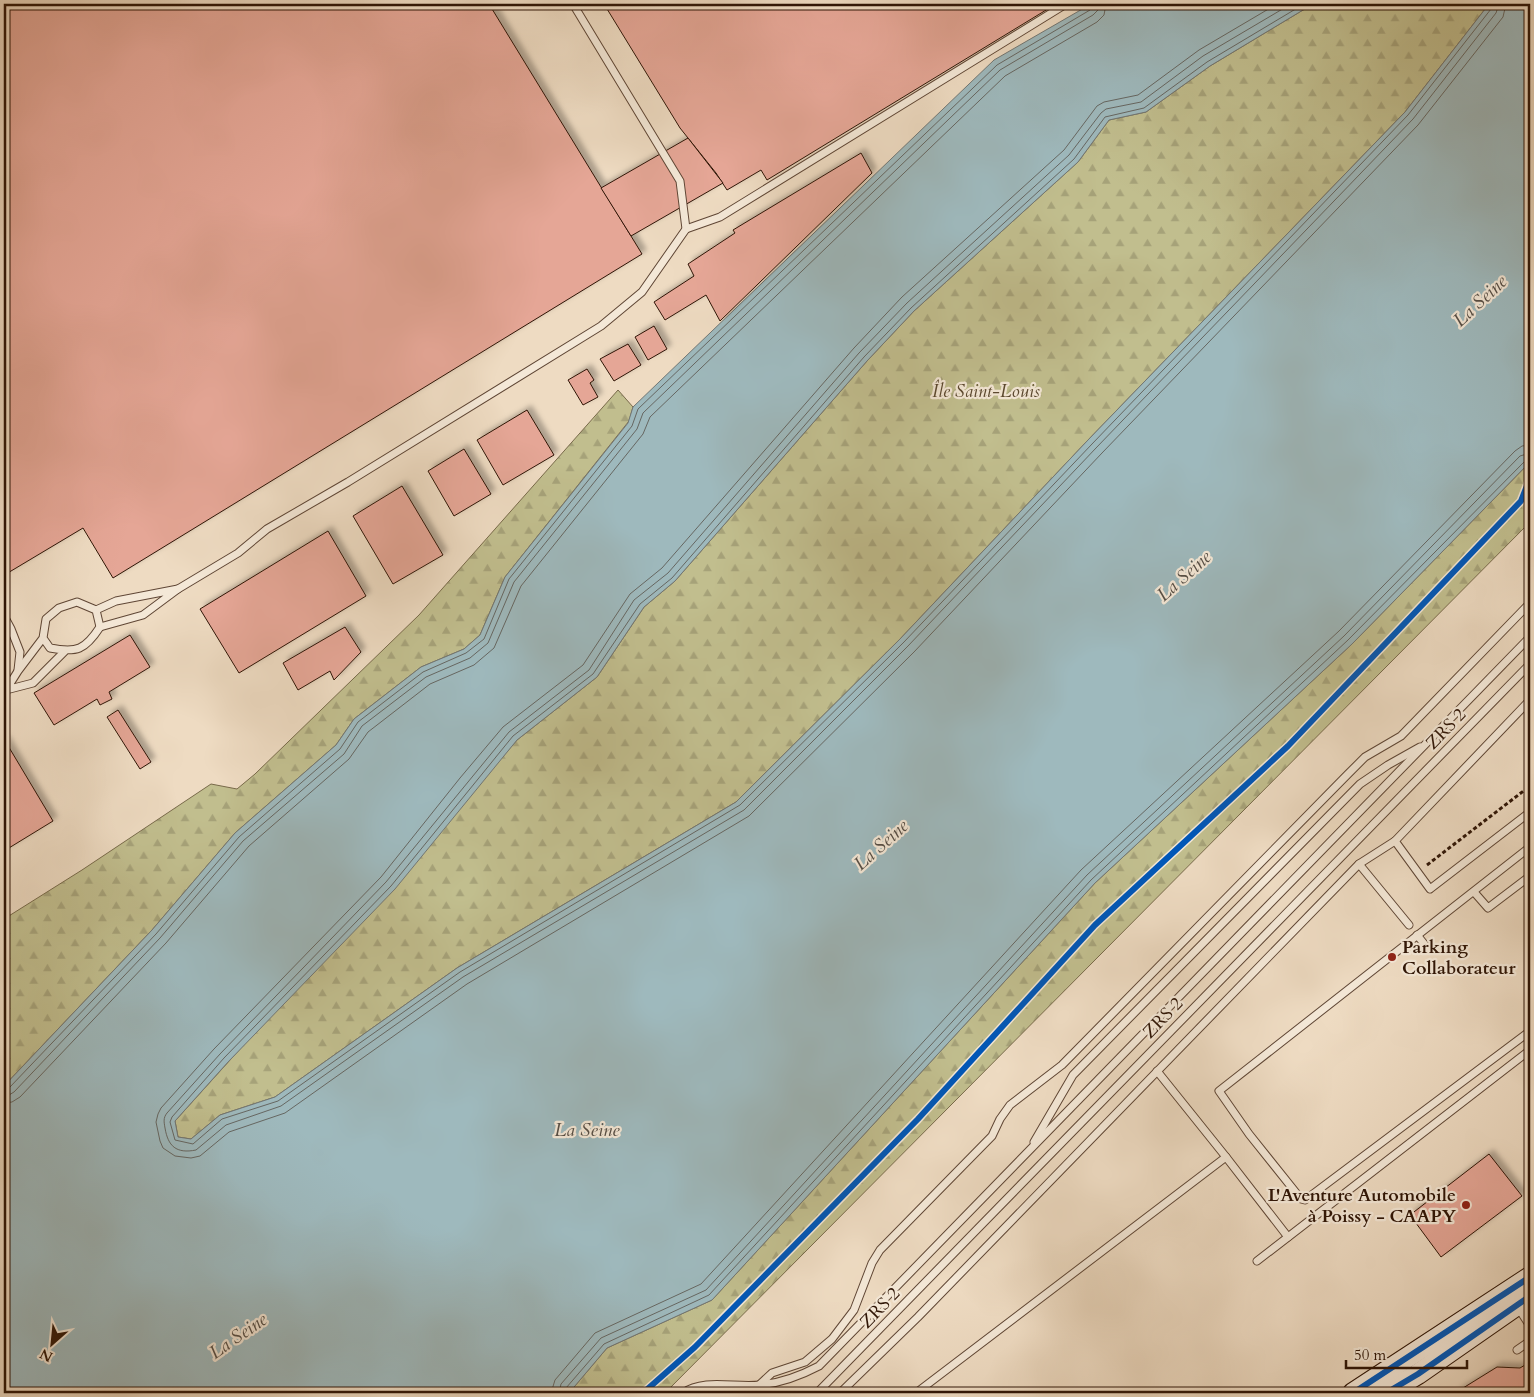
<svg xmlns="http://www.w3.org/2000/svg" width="1534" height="1397" font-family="Cardo,serif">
<defs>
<pattern id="forest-firs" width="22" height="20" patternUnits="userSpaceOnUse" patternTransform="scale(1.25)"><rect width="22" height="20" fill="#c1be8e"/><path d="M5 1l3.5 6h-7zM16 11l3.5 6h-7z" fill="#a6a279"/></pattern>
<filter id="shadow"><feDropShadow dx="4.5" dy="-4.5" stdDeviation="2.5" flood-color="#0004"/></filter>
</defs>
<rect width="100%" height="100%" fill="#eedbc2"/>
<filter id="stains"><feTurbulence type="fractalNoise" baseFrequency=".004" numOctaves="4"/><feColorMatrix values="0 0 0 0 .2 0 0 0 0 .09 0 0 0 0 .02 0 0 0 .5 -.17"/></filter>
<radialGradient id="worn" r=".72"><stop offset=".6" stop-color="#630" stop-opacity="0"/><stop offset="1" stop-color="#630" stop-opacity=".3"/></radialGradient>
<!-- forest -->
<g fill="url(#forest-firs)" stroke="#786a4a">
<polygon points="1313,4 1489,4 1405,112 1088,440 900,639 736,802 457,968 275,1097 220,1115 191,1139 178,1137 175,1121 474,790 517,740 597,677 644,607 675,581 867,361 914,311 1078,162 1109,120 1146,112 1210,66"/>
<polygon points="618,390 633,407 629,421 505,577 480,635 464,649 421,667 354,719 336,745 235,833 152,930 4,1086 4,919 82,870 211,784 237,789 255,774 419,615"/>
<polygon points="1530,462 1530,522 665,1393 569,1393 607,1348 712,1300 1095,883 1352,644"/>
</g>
<!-- water -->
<polygon fill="#9eb9bd" stroke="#727774" points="1091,4 1313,4 1210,66 1146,112 1109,120 1078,162 914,311 867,361 675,581 644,607 597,677 517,740 395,889 228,1062 175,1121 178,1137 191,1139 220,1115 275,1097 457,968 736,802 900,639 1088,440 1405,112 1489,4 1530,4 1530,462 1352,644 1095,883 712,1300 607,1348 569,1393 4,1393 4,1086 152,930 235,833 336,745 354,719 421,667 464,649 480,635 505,577 628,423 633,407 994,60"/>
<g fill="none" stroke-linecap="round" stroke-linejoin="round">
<!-- shore -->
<g stroke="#666762" stroke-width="1">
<polyline points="1277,4 1199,50 1138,95 1104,102 1097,106 1064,150 902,297 854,348 662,568 630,594 583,665 503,727 460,778 381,877 214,1049 161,1108 158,1114 156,1122 160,1141 163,1148 175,1156 191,1158 200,1156 229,1132 285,1113 467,984 749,816 914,652 1102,453 1418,125 1503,17 1506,4"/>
<path d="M1291 4 1203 56 1141 102 1106 109 1101 113 1069 155 907 303 859 353 668 573 634 600 589 670 509 732 386 882 220 1054 167 1113C163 1118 164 1122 165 1128 168 1146 176 1154 196 1150L226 1125 281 1106 463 977 744 810 908 646 1096 448 1413 119 1496 13 1499 4"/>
<polyline points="1304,4 1207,62 1144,108 1105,117 1074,159 911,308 864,357 672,578 640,604 593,674 513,736 391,886 224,1058 172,1117 170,1122 175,1140 193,1144 222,1119 278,1101 460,972 740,805 904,642 1092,444 1408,115 1491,9 1492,4"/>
<polyline points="4,1089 10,1087 156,934 239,837 340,749 358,722 423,672 466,653 484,639 509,579 632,426 638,409 997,65 1090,10 1093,4"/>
<polyline points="4,1096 9,1095 14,1092 160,938 243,841 344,754 362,726 426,677 470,658 488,643 514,582 637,429 643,413 1000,70 1093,15 1098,10 1099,4"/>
<polyline points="4,1103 12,1102 20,1097 166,943 249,846 349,759 368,732 430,684 474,665 494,648 521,586 643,434 650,417 1005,76 1097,22 1104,15 1106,4"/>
<polyline points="551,1393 555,1380 595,1333 701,1284 1081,870 1339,631 1515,451 1522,446 1530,445"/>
<polyline points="559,1393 561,1384 601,1338 706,1290 1087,875 1344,636 1520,456 1530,453"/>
<polyline points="565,1393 566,1388 604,1344 709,1295 1091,880 1348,640 1525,461 1530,459"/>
</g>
</g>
<!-- building -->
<g fill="#e5a696" stroke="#2f1506" filter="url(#shadow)">
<polygon points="4,4 489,4 642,254 113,578 83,528 6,574 4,570"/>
<polygon points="604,4 1056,4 767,180 761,170 727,190 716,173 680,128"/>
<polygon points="688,138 723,183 631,236 601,188"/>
<polygon points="861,153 872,173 720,321 706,295 665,320 654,302 694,276 688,264 735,233 733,230"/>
<polygon points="654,326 667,349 648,360 635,337"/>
<polygon points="628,344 641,365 614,381 600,359"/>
<polygon points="587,369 594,380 590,383 598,397 583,405 568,380"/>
<polygon points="527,410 554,455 503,485 477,440"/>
<polygon points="464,449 491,494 454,516 428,471"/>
<polygon points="402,486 443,555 393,584 353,516"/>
<polygon points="328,531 366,596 239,673 200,609"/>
<polygon points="345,627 361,652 334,680 330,671 298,690 283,663"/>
<polygon points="130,635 150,667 109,692 112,699 100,705 97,699 54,725 34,693"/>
<polygon points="118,710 151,762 140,769 107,717"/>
<polygon points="4,739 53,821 4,851"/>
<polygon points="1489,1154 1522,1196 1441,1257 1410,1215"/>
<polygon points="1530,1362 1530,1393 1455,1393 1497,1367 1520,1368"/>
</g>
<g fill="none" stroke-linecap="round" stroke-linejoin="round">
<!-- lane casing -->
<g stroke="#5f4635" stroke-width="9">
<g id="lane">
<polyline points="686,229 720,217 1066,4"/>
<polyline points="178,589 238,553 267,529 348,482 601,326 642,292 686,229 680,181 573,4"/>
<polyline points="96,610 116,601 178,589 143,615 100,627"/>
<polyline points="4,616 11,629 20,652 18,670"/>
<path d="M43 638 50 648C77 653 85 650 100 627L96 610 77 602 59 608 46 619 43 638 18 671 6 690 33 683 65 651"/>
<polyline points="1530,700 1395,841 1430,889 1530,812"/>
<polyline points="1530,847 1219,1091 1249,1134 1301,1199 1305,1200 1530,1031"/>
<polyline points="1359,864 1409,925"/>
<polyline points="1474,892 1488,908 1530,876"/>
<polyline points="1417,935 1429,950"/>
<polyline points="1157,1071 1226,1157"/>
<polyline points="1034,1142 1073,1075 1360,784 1388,765 1420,747"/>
<polyline points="1257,1261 1530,1050"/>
<polyline points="1517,1306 1530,1326"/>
<polyline points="1517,1350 1530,1341"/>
<polyline points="758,1386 772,1373 805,1362 832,1339 854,1310 872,1263 880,1250 992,1136 1000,1119 1010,1105 1062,1065 1348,774 1365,757 1401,736 1530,603"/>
<path d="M683 1393C704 1378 735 1388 760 1385 782 1383 800 1376 819 1366L1530 637"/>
<polyline points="817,1393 1530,664"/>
<polyline points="840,1393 918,1317 1359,864 1395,841"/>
<polyline points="916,1393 1226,1157 1288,1237"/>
</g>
</g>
<!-- secondary casing -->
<g stroke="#2f1506" stroke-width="22">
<g id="secondary">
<polyline points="1353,1393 1530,1277"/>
<polyline points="1386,1393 1418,1374 1530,1296"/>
</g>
</g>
<!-- path -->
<polyline stroke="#2f1506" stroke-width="3" stroke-dasharray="4 2.5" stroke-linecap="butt" points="1427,865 1530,786"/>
<!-- lane -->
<use href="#lane" stroke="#f4e8d7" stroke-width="7"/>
<!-- secondary -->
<use href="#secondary" stroke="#f4e8d7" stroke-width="20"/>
<!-- cycleway casing -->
<g stroke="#f4e8d7" stroke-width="9">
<g id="cycleway">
<polyline points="643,1393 695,1347 918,1119 1095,925 1288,746 1521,501 1530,478"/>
<polyline points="1353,1393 1530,1277"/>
<polyline points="1386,1393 1418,1374 1530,1296"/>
</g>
</g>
<!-- cycleway -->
<use href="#cycleway" stroke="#0057b8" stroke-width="6"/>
</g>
<!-- markers -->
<g fill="#8f2418" stroke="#f4e8d7" stroke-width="2">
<circle cx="1392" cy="957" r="5"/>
<circle cx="1466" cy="1205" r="5"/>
</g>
<g text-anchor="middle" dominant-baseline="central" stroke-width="4.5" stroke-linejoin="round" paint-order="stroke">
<!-- park labels -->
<g font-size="18" font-style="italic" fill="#5b482f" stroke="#f4e8d7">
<text x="986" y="391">Île Saint-Louis</text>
</g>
<!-- street labels -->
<g font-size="18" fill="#2f1506" stroke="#f4e8d7">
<text transform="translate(1446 729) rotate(-46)">ZRS 2</text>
<text transform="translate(1163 1018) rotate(-46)">ZRS 2</text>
<text transform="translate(880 1308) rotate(-46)">ZRS 2</text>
</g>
<!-- poi labels -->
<g font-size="18" font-weight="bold" fill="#2f1506" stroke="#f4e8d7" text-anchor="start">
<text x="1402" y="947">Parking<tspan x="1402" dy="21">Collaborateur</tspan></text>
<text x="1456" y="1195" text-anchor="end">L'Aventure Automobile<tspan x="1456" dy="21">à Poissy - CAAPY</tspan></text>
</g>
<!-- water labels -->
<g font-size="19" font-style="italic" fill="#564e46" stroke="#f4e8d7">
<text transform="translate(1480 301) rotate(-43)">La Seine</text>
<text transform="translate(1184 576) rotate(-42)">La Seine</text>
<text transform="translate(881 845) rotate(-42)">La Seine</text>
<text x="587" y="1130">La Seine</text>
<text transform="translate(238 1336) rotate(-35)">La Seine</text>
</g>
</g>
<!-- margin -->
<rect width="1534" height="1397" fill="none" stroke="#eedbc2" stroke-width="20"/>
<rect x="5" y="5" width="1524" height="1387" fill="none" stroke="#2f1506" stroke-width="2.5"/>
<rect x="10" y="10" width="1514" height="1377" fill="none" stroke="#2f1506"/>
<!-- north arrow -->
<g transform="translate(52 1344) rotate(207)" stroke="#f4e8d7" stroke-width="4" paint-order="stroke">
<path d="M0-4L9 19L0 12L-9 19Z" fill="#2f1506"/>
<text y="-8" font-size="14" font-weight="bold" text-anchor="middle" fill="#2f1506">N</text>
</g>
<!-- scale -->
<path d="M1346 1360v8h121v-8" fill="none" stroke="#2f1506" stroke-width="2.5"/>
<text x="1354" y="1360" font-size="15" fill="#2f1506" stroke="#f4e8d7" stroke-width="4" paint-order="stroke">50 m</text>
<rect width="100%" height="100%" filter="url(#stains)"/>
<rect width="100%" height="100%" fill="url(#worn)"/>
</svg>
